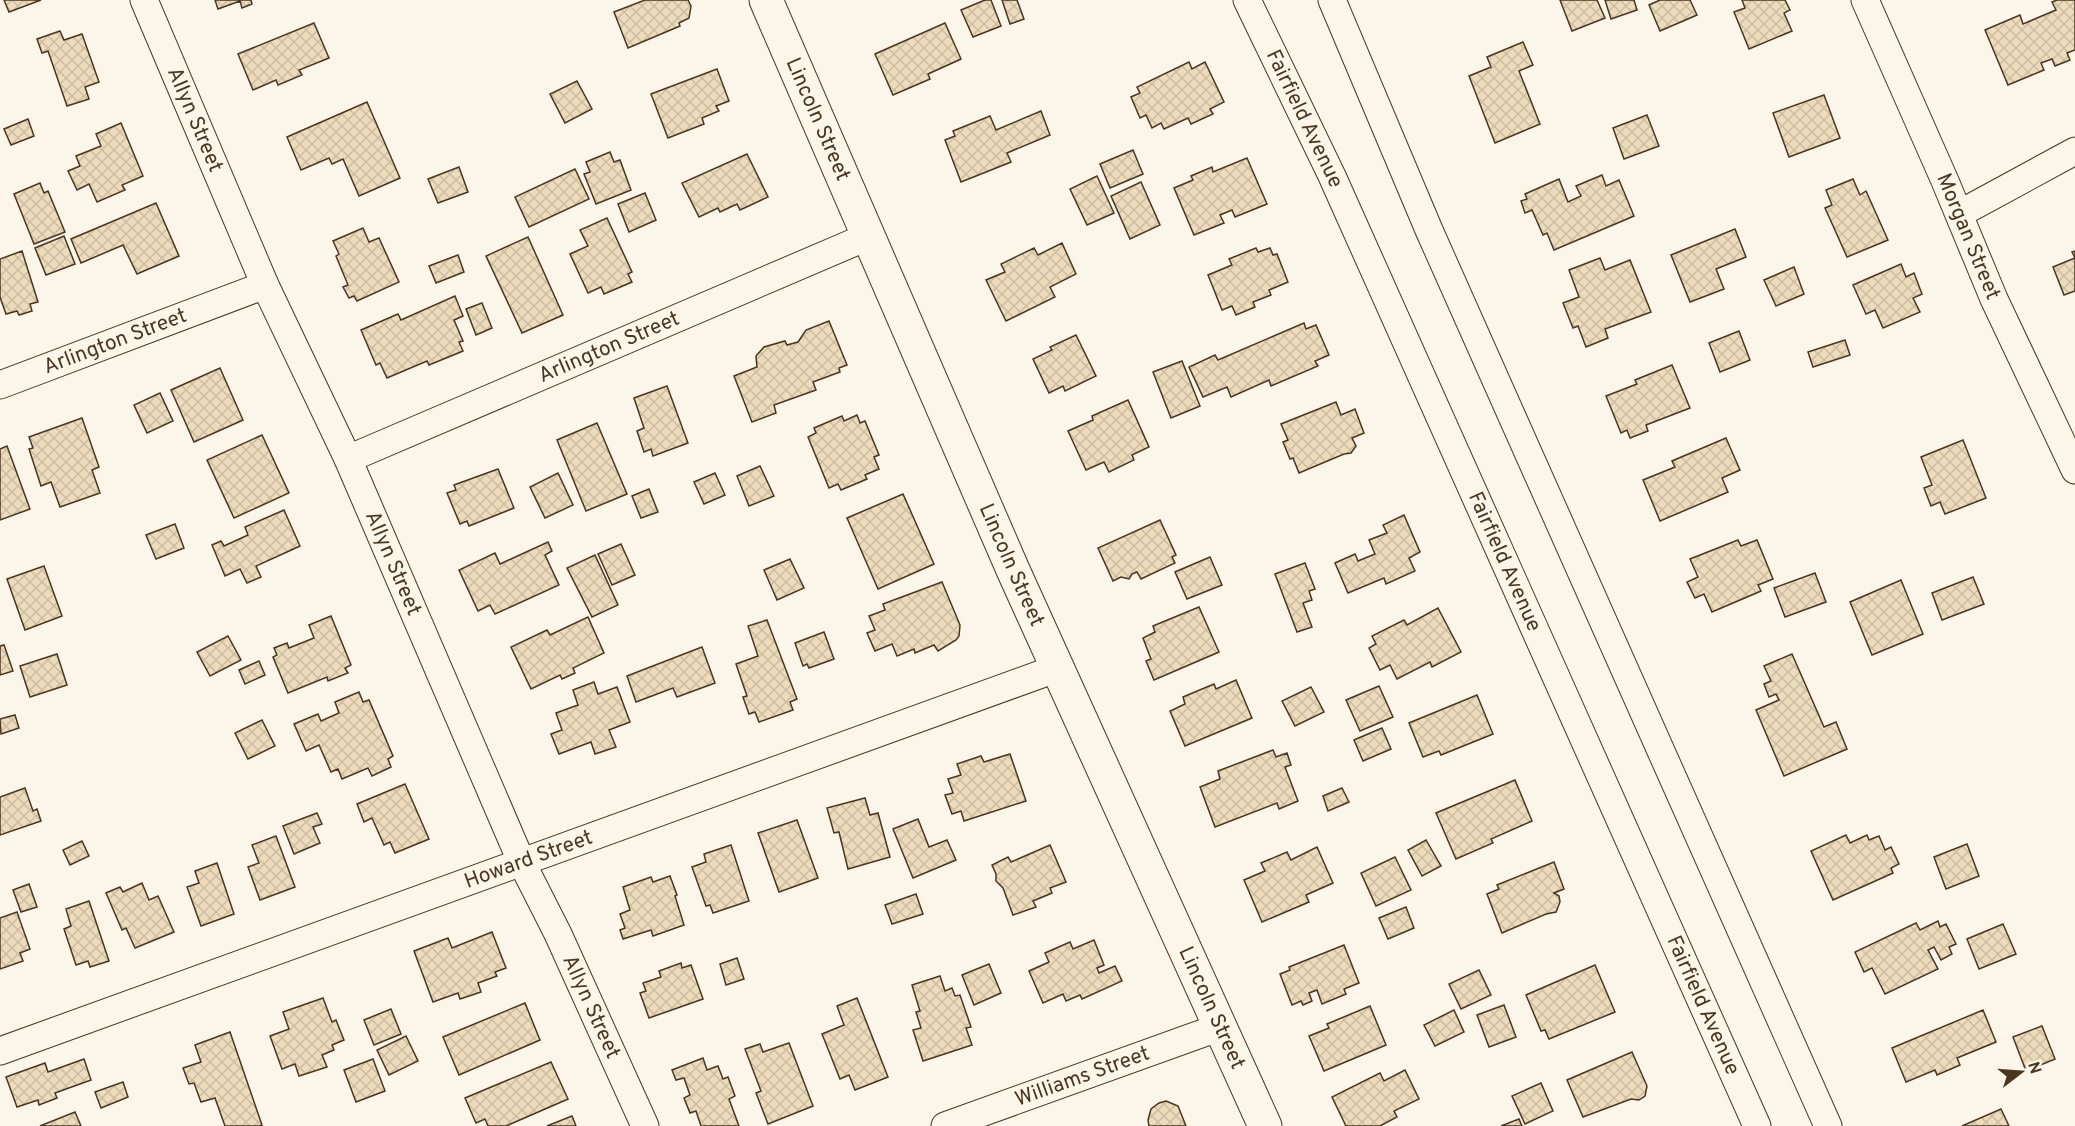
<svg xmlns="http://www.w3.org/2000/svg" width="2075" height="1126" font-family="Overpass,sans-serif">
<defs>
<pattern id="building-cross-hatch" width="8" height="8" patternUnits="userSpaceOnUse" patternTransform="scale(1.5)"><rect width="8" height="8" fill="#ecdcbc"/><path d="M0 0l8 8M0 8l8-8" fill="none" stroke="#ccbda1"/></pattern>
</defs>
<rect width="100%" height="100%" fill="#fbf6e9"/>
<!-- building -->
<g fill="url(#building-cross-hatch)" stroke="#4a3520" stroke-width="1.5">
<polygon points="4,0 41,0 9,12"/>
<polygon points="215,0 251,0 252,4 242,8 240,1 218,9"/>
<polygon points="645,0 688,0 691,6 689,18 679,23 680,26 628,48 614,12"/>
<polygon points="985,0 991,0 1001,26 973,37 961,10"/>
<polygon points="1002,0 1017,0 1024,19 1010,24"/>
<polygon points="1560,0 1597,0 1605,18 1572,31"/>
<polygon points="1605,0 1634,0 1637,10 1611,19"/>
<polygon points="1660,0 1690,0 1697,15 1660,31 1649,5"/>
<polygon points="1742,0 1785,0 1790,10 1784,13 1792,31 1749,49 1734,12 1745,8"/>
<polygon points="2057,0 2075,0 2075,50 2067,53 2070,60 2055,66 2052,59 2041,63 2044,70 2008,85 1985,30 2020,15 2023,24 2056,10 2052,2"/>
<polygon points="314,23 329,58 299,70 302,75 278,85 276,80 253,90 238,54"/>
<polygon points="945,23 961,59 928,74 930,79 893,95 875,54"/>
<polygon points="60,31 64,40 82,34 99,82 85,87 89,99 67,106 48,51 42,53 37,39"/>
<polygon points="1523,42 1533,65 1519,71 1540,124 1495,143 1469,76 1491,67 1487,57"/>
<polygon points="1189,62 1192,69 1205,62 1224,102 1210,109 1213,114 1191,124 1188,118 1164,129 1161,123 1152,128 1146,115 1140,118 1131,97 1140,93 1137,87"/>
<polygon points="717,69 729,101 716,106 719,111 702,118 704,124 668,138 651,94"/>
<polygon points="577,81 592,109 565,123 550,94"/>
<polygon points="1824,95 1840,138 1789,157 1773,113"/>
<polygon points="367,102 400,178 359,196 343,159 332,164 329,158 301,170 287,137"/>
<polygon points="1041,111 1050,135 1007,153 1011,162 961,182 945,140 955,136 953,131 990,116 996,130"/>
<polygon points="1647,115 1659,146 1624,159 1613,128"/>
<polygon points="28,119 34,136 11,145 4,129"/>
<polygon points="121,123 143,176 122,185 125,190 97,202 89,184 77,190 68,171 80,166 76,156 101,146 96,134"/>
<polygon points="1133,150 1143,174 1110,188 1100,164"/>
<polygon points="610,152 614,162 620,160 631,190 596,204 584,174 590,172 586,162"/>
<polygon points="747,154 768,197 740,210 737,204 720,212 718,208 699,217 682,183"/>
<polygon points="1247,158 1267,204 1235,217 1232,210 1220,215 1224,223 1194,235 1174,188 1193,180 1191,176 1212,167 1213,172"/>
<polygon points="459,167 468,192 438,203 428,179"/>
<polygon points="575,169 589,199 529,227 515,197"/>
<polygon points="1602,175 1606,186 1619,180 1634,216 1554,250 1547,233 1543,235 1532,210 1525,213 1521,201 1527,199 1525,194 1559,179 1568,202 1581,196 1576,186"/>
<polygon points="1097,176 1114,213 1087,225 1070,189"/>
<polygon points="1853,179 1860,195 1866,191 1888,240 1847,257 1825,208 1832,205 1826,190"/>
<polygon points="1141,182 1160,225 1130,239 1111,196"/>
<polygon points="40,183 44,193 48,191 65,232 34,244 14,194"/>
<polygon points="645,193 656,220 629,232 618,204"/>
<polygon points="156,203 179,256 137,274 123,245 81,263 71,239"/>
<polygon points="607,218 632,272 628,274 632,282 604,294 601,287 588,293 570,254 588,246 580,230"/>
<polygon points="363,228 369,242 379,238 399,282 357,301 354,296 349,298 343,287 348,285 336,256 339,254 333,241"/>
<polygon points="1735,229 1746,257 1716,269 1724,289 1690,302 1671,255"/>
<polygon points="64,236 75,264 46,275 35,248"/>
<polygon points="528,237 563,315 522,333 486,256"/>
<polygon points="1062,243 1076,274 1050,287 1055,297 1006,321 986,280 1005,272 1001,264 1034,248 1038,255"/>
<polygon points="1256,248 1258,252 1270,248 1273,255 1277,254 1288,282 1269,290 1271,295 1253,302 1255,307 1236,315 1232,306 1222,310 1208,275 1232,265 1229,259"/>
<polygon points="22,251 38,302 30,304 32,311 19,315 17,311 6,314 0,297 0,259"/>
<polygon points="2075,251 2075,291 2064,295 2053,267 2075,258 2072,252"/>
<polygon points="458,255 464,272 436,283 429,266"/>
<polygon points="1600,258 1605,270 1630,260 1651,312 1605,329 1608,338 1586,347 1578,326 1573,328 1563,303 1579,297 1569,270"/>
<polygon points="1901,264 1906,277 1914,273 1922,294 1913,298 1920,312 1883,328 1875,310 1866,314 1853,285"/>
<polygon points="1794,267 1804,294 1776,306 1764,280"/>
<polygon points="455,296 463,316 454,320 463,341 459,342 463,351 429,365 427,361 387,378 380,363 376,365 361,330 398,314 401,320"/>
<polygon points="482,303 492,328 476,335 466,309"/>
<polygon points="829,321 847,365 839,368 840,372 813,382 816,390 774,405 776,413 752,422 734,376 757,367 756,356 764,347 785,341 787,345 798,342 806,330"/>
<polygon points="1304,323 1306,329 1316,325 1329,355 1315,361 1318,366 1271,386 1269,380 1231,397 1227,387 1203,397 1189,367 1215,355 1218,360"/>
<polygon points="1739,331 1750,360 1720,372 1709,343"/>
<polygon points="1076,335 1096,376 1065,391 1063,386 1049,393 1033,359 1052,350 1050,347"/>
<polygon points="1845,340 1850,355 1813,367 1808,352"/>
<polygon points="1182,361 1200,406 1171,418 1153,372"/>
<polygon points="1672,365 1690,408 1646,425 1648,431 1630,438 1627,430 1621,433 1606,396 1637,384 1635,380"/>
<polygon points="220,368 243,420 194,442 171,390"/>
<polygon points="667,386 688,443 653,456 651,449 644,452 637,431 644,428 634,398"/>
<polygon points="160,393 173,421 147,433 134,405"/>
<polygon points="1128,400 1149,447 1132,455 1134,460 1109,472 1104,462 1086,470 1068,431 1093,420 1092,416"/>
<polygon points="1336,402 1341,415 1355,409 1364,433 1352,438 1356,446 1351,453 1344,454 1299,473 1293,458 1290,459 1283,442 1288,440 1281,424"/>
<polygon points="857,415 860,423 865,421 879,455 874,457 879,469 865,475 867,479 841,490 838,484 829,488 808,437 816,433 814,428 842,416 844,421"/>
<polygon points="82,418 99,467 92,470 100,493 60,507 51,482 41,486 29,449 33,448 29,437"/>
<polygon points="597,423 627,494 586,511 557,440"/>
<polygon points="262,435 289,493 234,518 207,460"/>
<polygon points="1726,438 1740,470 1722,478 1728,492 1660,521 1643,480 1675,467 1672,461"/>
<polygon points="1963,440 1986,498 1945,514 1940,502 1931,506 1924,488 1932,485 1921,457"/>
<polygon points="7,446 30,509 0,520 0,449"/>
<polygon points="760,466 774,496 749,506 737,476"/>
<polygon points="498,469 514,508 469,526 467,521 460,524 447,493 456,490 454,485"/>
<polygon points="558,473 573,505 545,518 530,487"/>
<polygon points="715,473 725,495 704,504 694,482"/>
<polygon points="649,489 658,512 641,518 632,496"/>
<polygon points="903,494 934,564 878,589 847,518"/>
<polygon points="284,510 300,546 256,566 261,577 247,583 240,569 225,576 212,545 221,541 224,546 248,535 245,527"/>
<polygon points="1404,515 1420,552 1409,558 1415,571 1386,584 1384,578 1348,593 1335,563 1355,554 1358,561 1375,554 1369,540 1387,533 1383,525"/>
<polygon points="1160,520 1176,555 1172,557 1175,563 1141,579 1137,572 1132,574 1129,579 1121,577 1113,581 1098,548"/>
<polygon points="175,524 184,548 156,559 146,535"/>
<polygon points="1738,540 1741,546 1757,540 1773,579 1758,585 1761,591 1712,612 1704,594 1695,598 1687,582 1698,577 1690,559"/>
<polygon points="548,542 552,551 545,555 559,585 495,614 490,605 478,611 459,570 495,553 500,564"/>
<polygon points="621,544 635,575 612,585 598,554"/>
<polygon points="595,555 618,605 592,617 567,568"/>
<polygon points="1210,557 1222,585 1187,599 1175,572"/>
<polygon points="790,559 804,588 777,600 764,570"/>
<polygon points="1305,563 1315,589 1309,591 1312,600 1303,603 1312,627 1297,632 1275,574"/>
<polygon points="44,566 62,616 25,630 7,579"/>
<polygon points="1815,573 1826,602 1785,617 1774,588"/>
<polygon points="1973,577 1984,604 1942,620 1932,593"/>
<polygon points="1901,580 1923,634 1872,655 1850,602"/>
<polygon points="942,582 960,625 959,636 956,640 938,651 934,645 915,653 914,649 897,656 892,644 875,651 867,633 875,630 869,616 885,610 883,604"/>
<polygon points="1199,607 1219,652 1154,680 1146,661 1151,659 1143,638 1155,632 1153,626"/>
<polygon points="1438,608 1461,652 1432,667 1430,662 1397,679 1390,665 1380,670 1369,648 1376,644 1372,636 1404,620 1407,625"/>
<polygon points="331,616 351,665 345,668 348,673 328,681 327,677 288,693 273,657 277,655 274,648 287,643 289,648 314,638 309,625"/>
<polygon points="588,617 604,653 573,668 575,673 562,679 560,675 531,689 511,647 547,630 550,635"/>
<polygon points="767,620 797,699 790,702 793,710 759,722 755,712 749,714 743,697 747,696 736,664 758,656 748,626"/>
<polygon points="824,632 834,659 809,668 807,664 803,666 795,643"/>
<polygon points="228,636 241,660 210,676 197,652"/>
<polygon points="4,645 13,671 0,675 0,646"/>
<polygon points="702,647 715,683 677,697 673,688 636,702 627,676"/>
<polygon points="57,654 67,685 30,697 20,666"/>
<polygon points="1792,654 1824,727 1836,722 1847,749 1784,776 1756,710 1779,700 1776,694 1769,697 1764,684 1771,681 1764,666"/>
<polygon points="259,661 265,675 245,684 239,670"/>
<polygon points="1236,680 1252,718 1185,746 1170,711 1185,704 1183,697 1214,684 1216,689"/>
<polygon points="594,682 598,694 617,687 630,722 609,730 616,747 595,754 591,742 559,754 551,734 562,730 556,713 578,705 573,690"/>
<polygon points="1379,686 1393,717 1360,731 1346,700"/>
<polygon points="1311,687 1324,712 1295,726 1282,701"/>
<polygon points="359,692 363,702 369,700 393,756 388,759 391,767 372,776 368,768 342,779 338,769 331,772 319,745 306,751 294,724 318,714 321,721 339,713 335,702"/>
<polygon points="1477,695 1493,734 1441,755 1439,751 1423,757 1409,723"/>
<polygon points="15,715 19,728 1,734 0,719"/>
<polygon points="262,720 275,746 248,759 235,733"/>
<polygon points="1382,728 1391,749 1363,761 1354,740"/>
<polygon points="1273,750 1276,757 1287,753 1291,765 1285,767 1298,801 1279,809 1277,803 1215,827 1200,787 1220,779 1218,771"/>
<polygon points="1010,754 1026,801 964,821 961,811 952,814 945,795 953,793 948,779 961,775 957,764 981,756 984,762"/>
<polygon points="1515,780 1532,821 1491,839 1493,843 1456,859 1436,813"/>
<polygon points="405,784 429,839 395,853 390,842 384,845 372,818 364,822 357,804"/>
<polygon points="25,788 33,811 37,809 41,821 0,835 0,797"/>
<polygon points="1342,788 1349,802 1328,811 1323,796"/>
<polygon points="865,798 870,815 878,813 890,857 848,869 839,832 834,833 827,808"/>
<polygon points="317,813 322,824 313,827 320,843 294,854 283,826"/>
<polygon points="918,819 929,847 947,840 956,860 913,878 893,829"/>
<polygon points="797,820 818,878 779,892 758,833"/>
<polygon points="1846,835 1850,843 1867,835 1869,840 1879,836 1885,850 1891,847 1899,864 1891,868 1893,873 1833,900 1811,851"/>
<polygon points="276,836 295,887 260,900 248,867 259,863 252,845"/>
<polygon points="1426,840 1441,866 1422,876 1408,850"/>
<polygon points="82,841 89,856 70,865 63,850"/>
<polygon points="1967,844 1979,876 1946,889 1934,857"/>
<polygon points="731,845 749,901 713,913 710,905 706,906 692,867 706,862 704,854"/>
<polygon points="1050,845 1066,882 1050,888 1052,893 1033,901 1036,907 1013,915 1003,888 996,881 996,874 992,865 1008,857 1011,862"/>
<polygon points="1317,847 1333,883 1306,895 1309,902 1262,922 1244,880 1265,871 1261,863 1287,852 1291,860"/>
<polygon points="1395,857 1411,890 1376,906 1361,873"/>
<polygon points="1554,862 1564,889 1554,893 1559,896 1560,902 1556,912 1546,914 1502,933 1487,894 1499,889 1497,885"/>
<polygon points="217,863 234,914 201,926 187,887 199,883 195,871"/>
<polygon points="670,876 677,895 675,896 684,925 653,936 651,930 623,939 620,930 625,928 620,914 630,910 623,887 651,877 653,882"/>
<polygon points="142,883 149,900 158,896 174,932 135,948 126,928 122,930 106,893 120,887 123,892"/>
<polygon points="29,884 37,907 21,912 13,890"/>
<polygon points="916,894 923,914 892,924 885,905"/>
<polygon points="89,901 109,961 90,967 88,961 76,965 64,929 71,926 66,909"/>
<polygon points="1406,907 1414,928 1388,939 1379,918"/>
<polygon points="17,912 30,949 20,953 23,961 0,969 0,918"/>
<polygon points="1938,921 1940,927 1946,924 1956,944 1949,947 1952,954 1941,960 1934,947 1928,950 1938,969 1885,994 1872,968 1864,972 1855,952 1916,923 1920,930"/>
<polygon points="2003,924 2016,954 1979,969 1967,939"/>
<polygon points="492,932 506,968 495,972 497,976 478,983 481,992 460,999 458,993 433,1002 414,951 448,938 452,948"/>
<polygon points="1094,940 1104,965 1097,968 1099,973 1115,966 1122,981 1082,999 1080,995 1066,1001 1063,994 1043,1003 1029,971 1049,962 1045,953 1070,942 1073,949"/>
<polygon points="1344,945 1359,983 1344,989 1346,994 1322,1004 1317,990 1309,993 1312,1001 1303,1005 1301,1001 1292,1005 1280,974 1290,970 1289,967"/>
<polygon points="737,958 744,979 726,985 720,964"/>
<polygon points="681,963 682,968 691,965 703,999 649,1018 640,993 646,991 643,983 661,977 659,971"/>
<polygon points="989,964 1001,993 974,1005 962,975"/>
<polygon points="1595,965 1615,1012 1549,1039 1545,1030 1541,1031 1526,995"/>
<polygon points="1479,970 1491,995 1461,1009 1449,984"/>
<polygon points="940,976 945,991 952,988 955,996 960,995 971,1027 966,1028 972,1045 923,1061 913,1030 921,1028 916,1012 920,1011 912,985"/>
<polygon points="323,998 332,1022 336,1020 344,1040 332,1045 334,1050 322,1055 327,1067 299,1076 295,1064 282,1069 270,1036 289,1029 283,1012"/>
<polygon points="857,998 888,1077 855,1090 849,1075 840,1079 822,1034 844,1025 837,1006"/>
<polygon points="525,1003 540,1040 459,1075 443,1037"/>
<polygon points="1504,1005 1516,1037 1489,1047 1477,1015"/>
<polygon points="1370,1006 1386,1045 1324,1071 1309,1036 1329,1028 1327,1024"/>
<polygon points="391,1009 401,1034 374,1045 364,1020"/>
<polygon points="1454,1010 1464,1032 1435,1046 1424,1025"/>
<polygon points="1983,1010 1996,1042 1957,1058 1960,1065 1937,1075 1935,1070 1906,1082 1892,1048"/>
<polygon points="2042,1026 2055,1059 2026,1071 2013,1037"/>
<polygon points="230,1032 262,1125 260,1126 225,1126 215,1098 201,1102 194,1083 189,1084 183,1068 201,1062 195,1045"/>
<polygon points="406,1036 418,1061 389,1075 377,1050"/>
<polygon points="789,1043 813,1106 768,1124 756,1093 761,1091 745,1049 760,1044 763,1052"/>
<polygon points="1632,1052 1647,1086 1645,1096 1639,1100 1631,1099 1583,1117 1567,1080"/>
<polygon points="703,1058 707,1070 718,1066 723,1079 728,1077 735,1096 729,1099 739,1126 701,1126 696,1111 690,1113 684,1098 690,1095 684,1078 676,1080 672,1070"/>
<polygon points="84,1059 91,1080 55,1093 57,1098 39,1105 38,1100 17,1107 6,1077 45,1063 48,1072"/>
<polygon points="373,1059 385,1091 356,1102 344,1070"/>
<polygon points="551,1062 568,1099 506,1126 488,1126 485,1119 476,1123 465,1098"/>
<polygon points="1405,1070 1419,1099 1394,1111 1397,1117 1380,1126 1346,1126 1332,1097 1380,1073 1384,1081"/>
<polygon points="123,1082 128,1097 101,1108 95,1092"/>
<polygon points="1541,1083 1553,1111 1525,1124 1512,1096"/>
<polygon points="1166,1101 1178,1106 1186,1126 1149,1126 1148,1120 1151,1109 1159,1103"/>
<polygon points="2001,1109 2009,1126 1962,1126"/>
<polygon points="75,1112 81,1126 40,1126"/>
<polygon points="572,1116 576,1126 547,1126"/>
<polygon points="1519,1119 1522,1126 1501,1126"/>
</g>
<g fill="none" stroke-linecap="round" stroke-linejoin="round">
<!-- street casing -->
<g stroke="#4a3520" stroke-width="29">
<g id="street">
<path id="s1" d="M144 0 265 285 348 459 521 861 558 934 645 1126"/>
<path id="s2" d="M1247 0 1332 176 1757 1126"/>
<polyline points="1332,0 1429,230 1828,1126"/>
<path id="s3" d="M1865 0 1945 181 1994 299 2075 470"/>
<polyline points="1959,214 2075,151"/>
<path id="s4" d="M0 385 265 285"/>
<path id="s5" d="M348 459 869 236"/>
<path id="s6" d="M0 1051 1058 668"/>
<path id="s7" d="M945 1126 1220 1027"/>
</g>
</g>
<!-- primary casing -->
<g stroke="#4a3520" stroke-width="35">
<g id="primary">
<path id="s8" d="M766 0 1013 570 1265 1126"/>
</g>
</g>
<!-- street -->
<use href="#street" stroke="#fbf6e9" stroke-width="27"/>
<!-- primary -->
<use href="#primary" stroke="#fbf6e9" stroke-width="33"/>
</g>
<g text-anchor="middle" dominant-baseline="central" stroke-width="4.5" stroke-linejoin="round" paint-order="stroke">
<!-- street labels -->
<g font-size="21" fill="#4a3520" stroke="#fbf6e9">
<text stroke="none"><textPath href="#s8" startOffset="130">Lincoln Street</textPath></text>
<text stroke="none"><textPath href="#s2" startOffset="132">Fairfield Avenue</textPath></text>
<text stroke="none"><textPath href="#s1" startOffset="130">Allyn Street</textPath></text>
<text stroke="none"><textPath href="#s3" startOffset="258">Morgan Street</textPath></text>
<text stroke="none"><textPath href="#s4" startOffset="123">Arlington Street</textPath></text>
<text stroke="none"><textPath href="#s5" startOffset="284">Arlington Street</textPath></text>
<text stroke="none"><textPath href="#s2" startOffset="618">Fairfield Avenue</textPath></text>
<text stroke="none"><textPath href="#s1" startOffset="616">Allyn Street</textPath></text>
<text stroke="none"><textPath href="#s8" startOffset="616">Lincoln Street</textPath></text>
<text stroke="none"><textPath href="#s6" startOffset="562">Howard Street</textPath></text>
<text stroke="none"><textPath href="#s2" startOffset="1104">Fairfield Avenue</textPath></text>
<text stroke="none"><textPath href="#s1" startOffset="1102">Allyn Street</textPath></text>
<text stroke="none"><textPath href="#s8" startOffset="1102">Lincoln Street</textPath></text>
<text stroke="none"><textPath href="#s7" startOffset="146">Williams Street</textPath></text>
</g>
</g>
<!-- north arrow -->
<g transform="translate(2021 1072) rotate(73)" stroke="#fbf6e9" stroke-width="4.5" paint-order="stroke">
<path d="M0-4.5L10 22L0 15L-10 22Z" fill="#4a3520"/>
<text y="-9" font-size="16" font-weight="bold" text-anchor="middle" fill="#4a3520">N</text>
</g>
</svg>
